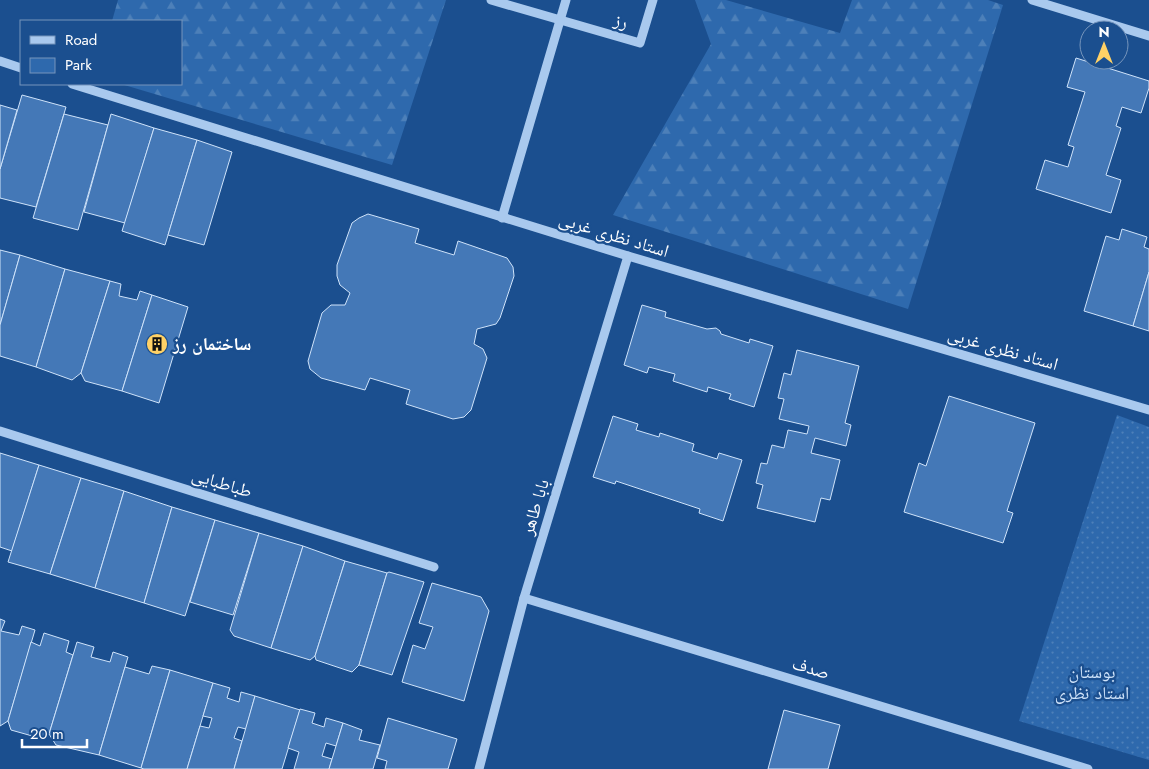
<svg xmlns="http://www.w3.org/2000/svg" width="1149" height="769" font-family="Jost,'Noto Naskh Arabic',sans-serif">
<defs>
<pattern id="green-dots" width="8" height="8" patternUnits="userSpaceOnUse" patternTransform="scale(1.25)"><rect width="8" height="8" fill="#2e69ad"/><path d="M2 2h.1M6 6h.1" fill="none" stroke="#4d80b9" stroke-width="1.8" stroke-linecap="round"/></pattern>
<pattern id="forest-firs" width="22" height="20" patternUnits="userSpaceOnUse" patternTransform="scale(1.25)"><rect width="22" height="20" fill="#2e69ad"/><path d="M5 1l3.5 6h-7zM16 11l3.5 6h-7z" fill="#4d80b9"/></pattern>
</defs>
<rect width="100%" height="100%" fill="#1b4f8f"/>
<!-- green -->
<polygon fill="url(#green-dots)" points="1117,415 1149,427 1149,760 1019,721"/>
<!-- forest -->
<g fill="url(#forest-firs)">
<polygon points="118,0 446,0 392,165 121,84 181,84 181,21 112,21"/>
<polygon points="695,0 726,0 840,33 852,0 988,0 1003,5 908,309 613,215 711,44"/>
</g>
<!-- building -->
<g fill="#4478b7" stroke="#cfe3fa">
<polygon points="1076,58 1149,81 1149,88 1141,113 1122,107 1116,126 1121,128 1106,175 1121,180 1111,213 1036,189 1045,160 1068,167 1074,147 1068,145 1085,92 1067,87"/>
<polygon points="22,95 66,107 36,207 0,198 0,169"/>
<polygon points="0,105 17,110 0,169"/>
<polygon points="64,114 108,125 78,230 33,218"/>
<polygon points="111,114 154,128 125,223 84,212"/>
<polygon points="154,128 197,140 165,245 122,231"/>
<polygon points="197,140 232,152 204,245 168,235"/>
<polygon points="368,214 419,229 415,243 454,255 458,241 507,258 513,267 514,276 500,318 496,324 477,329 474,344 483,349 487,358 471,410 464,417 453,419 406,404 410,390 370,378 365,390 321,378 310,369 308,361 322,313 331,305 345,305 350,293 340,285 337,276 337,265 352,223 359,218"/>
<polygon points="1122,229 1147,237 1144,247 1149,249 1149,272 1133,326 1084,311 1106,236 1119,240"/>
<polygon points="0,250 20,255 0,325"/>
<polygon points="20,255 65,269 36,367 0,356 0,325"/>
<polygon points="65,269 110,281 81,373 72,380 36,367"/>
<polygon points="1149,272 1149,331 1133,326"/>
<polygon points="110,281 121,284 119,296 137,300 140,291 152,295 122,391 85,381 81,373"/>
<polygon points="152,295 188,307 159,403 122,391"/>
<polygon points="642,305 666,312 665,317 707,329 716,328 720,331 721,334 749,343 750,339 773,346 754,407 729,399 731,394 708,387 707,392 673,381 675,374 649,367 647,373 624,365"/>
<polygon points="797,350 859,366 845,423 851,425 846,446 815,438 811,453 840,460 830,500 821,498 815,522 757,508 763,485 756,483 761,463 767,464 772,445 784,448 788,430 807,434 809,426 779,419 784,399 778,398 784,373 791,375"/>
<polygon points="949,396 1035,423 1007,511 1013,513 1003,543 904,512 919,463 926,466"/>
<polygon points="613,416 638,424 636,430 659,437 660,433 694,444 692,451 717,459 719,453 742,460 723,521 699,513 700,509 616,481 615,484 593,477"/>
<polygon points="0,453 39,465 12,551 0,547"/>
<polygon points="39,465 81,478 50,574 8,562"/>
<polygon points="81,478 124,491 95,588 50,574"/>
<polygon points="124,491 172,507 144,603 95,588"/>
<polygon points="172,507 215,520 185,616 144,603"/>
<polygon points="215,520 259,533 233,615 190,602"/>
<polygon points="259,533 303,546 271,648 234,636 230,630"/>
<polygon points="303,546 345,561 315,656 310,660 271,648"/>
<polygon points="345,561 387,573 359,665 352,672 316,660 315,656"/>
<polygon points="389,572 424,582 392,675 359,665 387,573"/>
<polygon points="432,583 481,597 489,611 464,701 402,682 413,645 425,649 433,627 419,623"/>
<polygon points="0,619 5,621 1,631 19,635 22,626 35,630 8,721 0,726"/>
<polygon points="44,633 69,641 66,652 73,655 49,734 43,739 11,730 8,721 31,642 40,646"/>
<polygon points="77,642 94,647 91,657 110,662 113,652 128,657 99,755 56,745 49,734"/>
<polygon points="152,666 170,670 141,768 99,755 125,667 149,674"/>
<polygon points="170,670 213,683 187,769 144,769 141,768"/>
<polygon points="213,683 230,688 227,698 239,702 241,692 255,696 246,729 238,727 234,738 242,741 234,769 187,769 200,726 209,728 212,718 203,716"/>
<polygon points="255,696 300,710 282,769 234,769"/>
<polygon points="300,709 315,713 312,723 324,727 326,718 343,723 336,746 326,743 322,756 332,759 329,769 294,769 299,752 288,748"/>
<polygon points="784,710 840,725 828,769 768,769"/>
<polygon points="388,718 457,739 448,769 385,769 387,761 377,758"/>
<polygon points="343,723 362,730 359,740 380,745 373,769 329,769"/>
</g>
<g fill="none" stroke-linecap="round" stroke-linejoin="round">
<!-- minor -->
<g stroke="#a9c9ee" stroke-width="9">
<polyline points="491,0 640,43 653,0"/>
<polyline points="1032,0 1149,36"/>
<polyline points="0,61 21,68"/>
<polyline points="72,84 628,256 1149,410"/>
<polyline points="502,218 566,0"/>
<polyline points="0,431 434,567"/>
<polyline points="524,598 1088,769"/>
<polyline points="479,769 524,598 628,256"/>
</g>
</g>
<!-- icons -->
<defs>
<g id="building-disc" transform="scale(1.125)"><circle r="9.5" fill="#ffd166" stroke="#1b4f8f"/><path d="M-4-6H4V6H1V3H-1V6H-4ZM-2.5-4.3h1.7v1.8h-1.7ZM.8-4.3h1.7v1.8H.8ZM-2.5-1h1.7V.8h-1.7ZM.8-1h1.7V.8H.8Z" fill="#111"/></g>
</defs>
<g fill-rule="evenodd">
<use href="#building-disc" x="157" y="344"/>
</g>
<g text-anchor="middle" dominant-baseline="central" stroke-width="4.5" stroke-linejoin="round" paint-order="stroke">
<!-- street labels -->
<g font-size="18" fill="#fff" stroke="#1b4f8f">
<text transform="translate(621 21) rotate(16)">رز</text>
<text transform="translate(614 235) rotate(17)">استاد نظری غربی</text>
<text transform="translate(1003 349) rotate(16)">استاد نظری غربی</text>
<text transform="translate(222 483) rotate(17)">طباطبایی</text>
<text transform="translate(535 507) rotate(-73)">بابا طاهر</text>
<text transform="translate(811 668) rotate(17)">صدف</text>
</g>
<!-- poi labels -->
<g font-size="18" font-weight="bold" fill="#fff" stroke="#1b4f8f" text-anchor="start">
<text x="173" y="344">ساختمان رز</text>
</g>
<!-- park labels -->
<g font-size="18" fill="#cfe3fa" stroke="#1b4f8f">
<text x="1092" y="672">بوستان<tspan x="1092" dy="21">استاد نظری</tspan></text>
</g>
</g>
<!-- legend -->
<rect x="20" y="20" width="162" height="65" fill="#1b4f8f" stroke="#7695bc"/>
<rect x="30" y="36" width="25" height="8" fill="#a9c9ee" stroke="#7695bc"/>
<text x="65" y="45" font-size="15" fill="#ffffff">Road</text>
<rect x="30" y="58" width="25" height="15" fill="#2e69ad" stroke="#7695bc"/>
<text x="65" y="70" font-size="15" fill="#ffffff">Park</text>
<!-- north arrow -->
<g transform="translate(1104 45)"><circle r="24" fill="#1b4f8f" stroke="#7695bc"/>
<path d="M0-4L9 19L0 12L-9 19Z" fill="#ffd166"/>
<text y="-8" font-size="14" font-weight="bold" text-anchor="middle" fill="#ffffff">N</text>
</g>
<!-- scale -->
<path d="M22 739v8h65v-8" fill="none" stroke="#ffffff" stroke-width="2.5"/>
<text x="30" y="739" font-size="15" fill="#ffffff" stroke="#1b4f8f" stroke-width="4" paint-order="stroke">20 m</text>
</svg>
